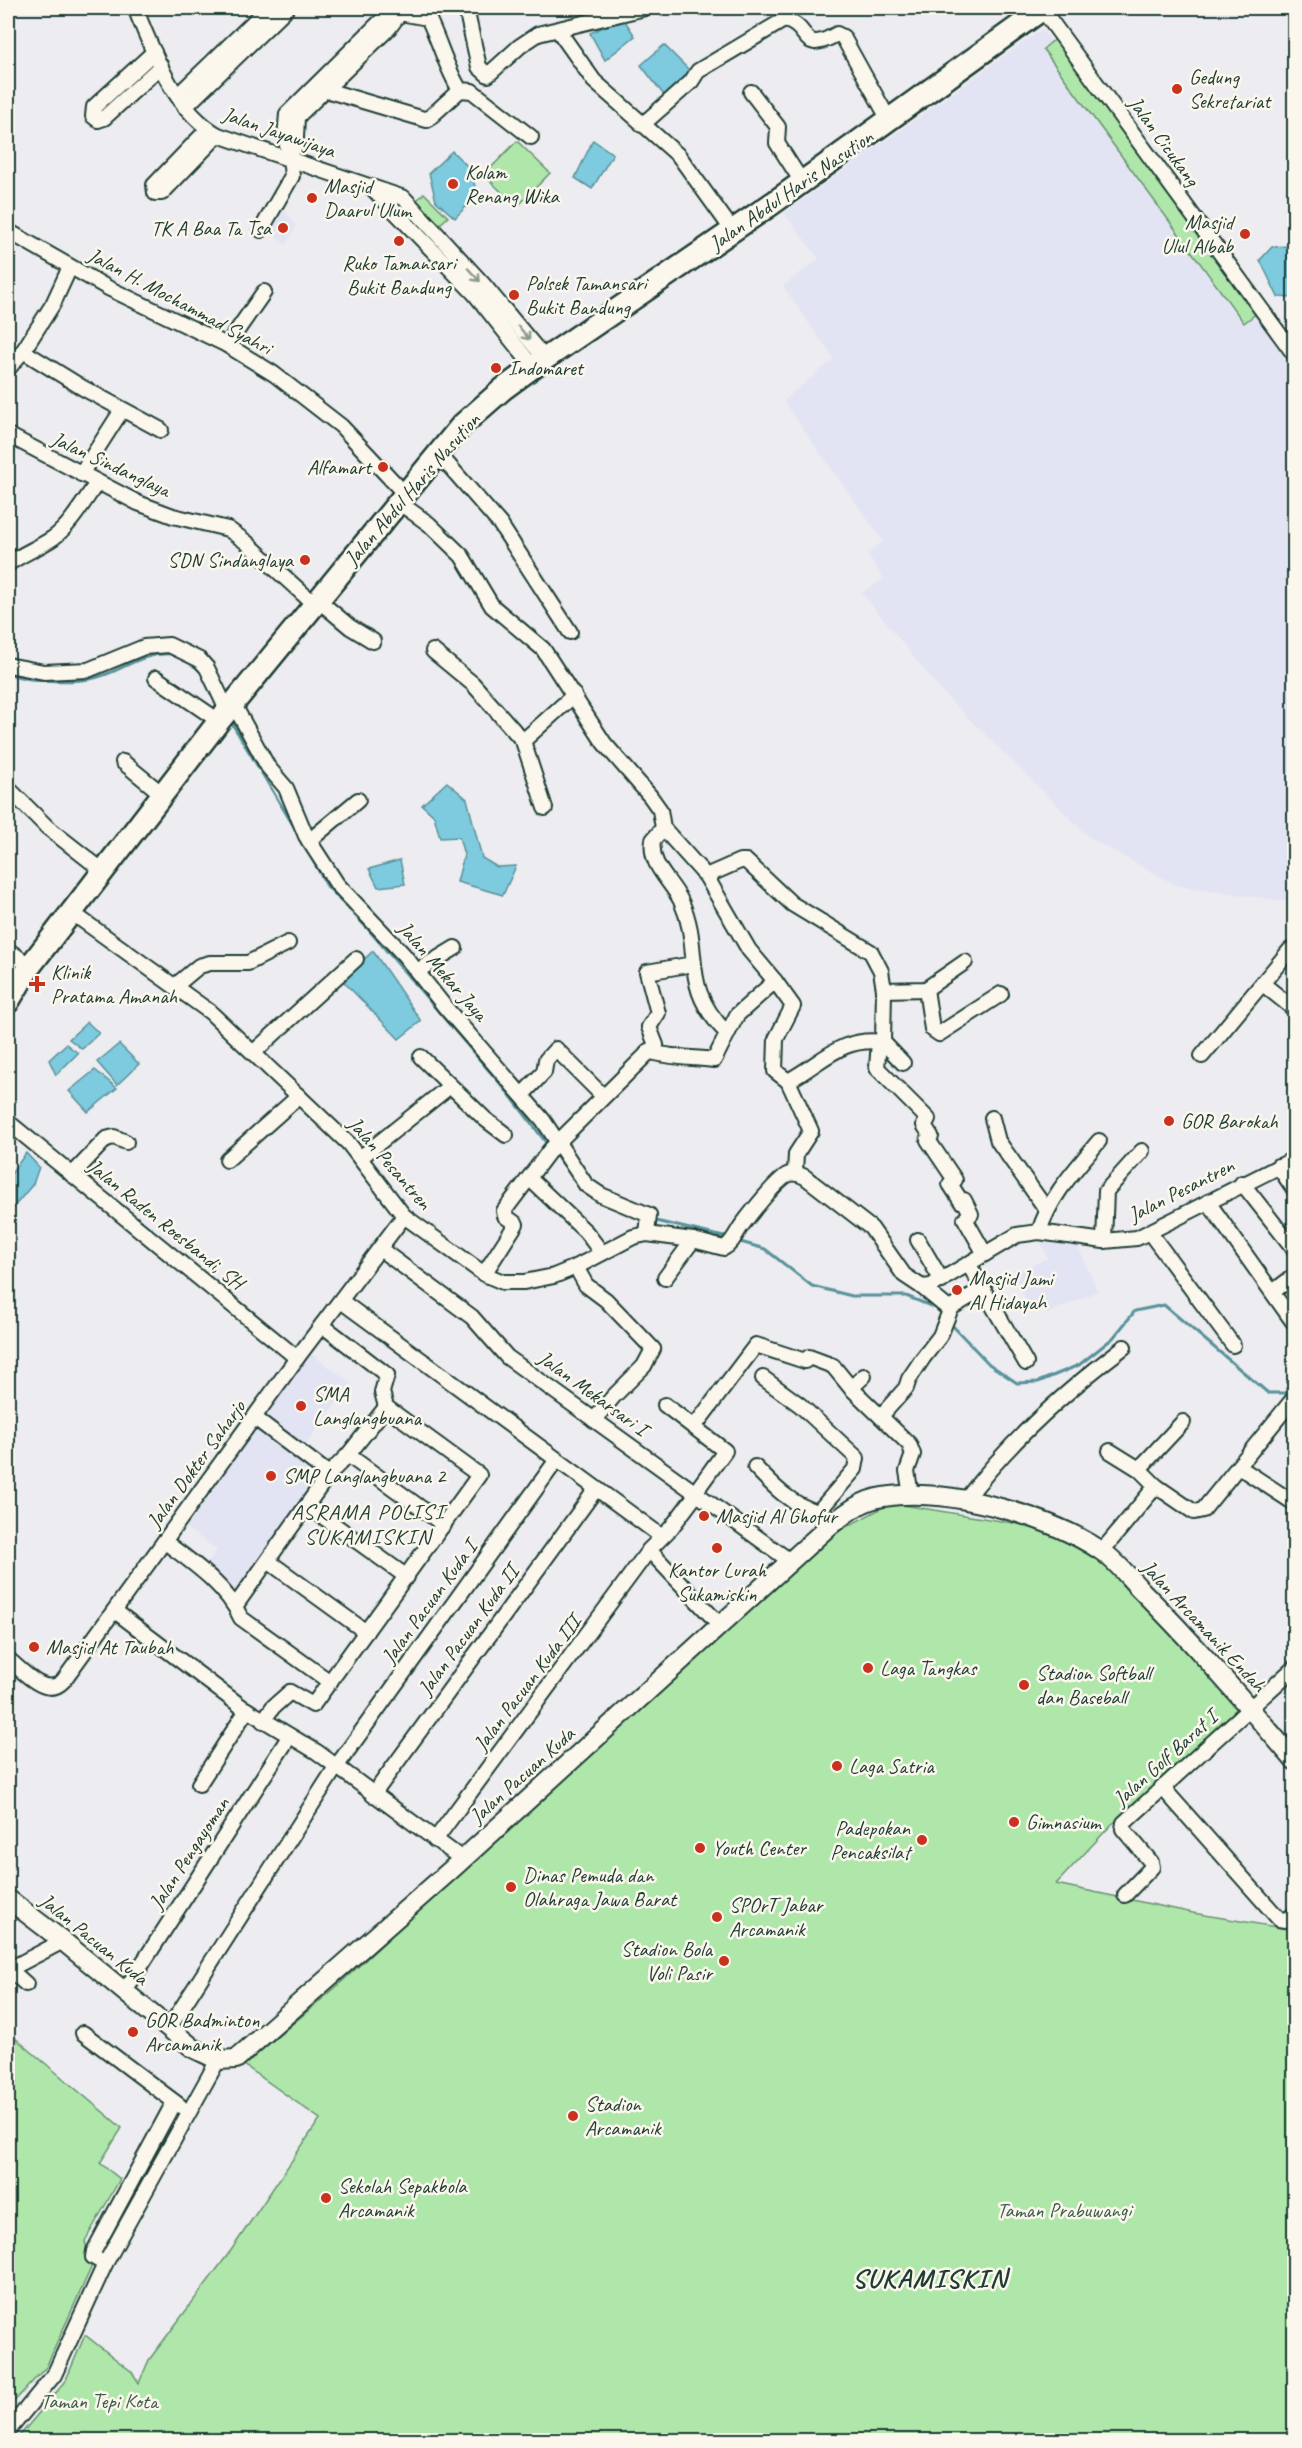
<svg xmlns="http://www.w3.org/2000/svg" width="1302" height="2448" font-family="Caveat,sans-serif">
<rect width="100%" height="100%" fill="#edecf0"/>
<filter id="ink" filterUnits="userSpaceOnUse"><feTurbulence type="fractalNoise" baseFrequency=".0167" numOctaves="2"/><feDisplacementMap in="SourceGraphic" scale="12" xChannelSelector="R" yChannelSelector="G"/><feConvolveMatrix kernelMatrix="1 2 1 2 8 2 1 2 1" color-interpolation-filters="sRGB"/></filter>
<g filter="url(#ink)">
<!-- built -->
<g fill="#e3e4f3">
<polygon points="1042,29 1294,360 1294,894 1283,901 1176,885 1091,839 944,694 862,593 884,579 867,555 883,541 783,401 834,359 783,286 819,259 784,213"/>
<polygon points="283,208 296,226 286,245 270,231"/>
<polygon points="1040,1238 1076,1242 1098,1291 1047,1314 1044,1308 1032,1314 1014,1274 1047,1258"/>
<polygon points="309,1352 351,1383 304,1447 262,1416"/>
<polygon points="257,1427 319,1473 319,1480 235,1595 203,1570 217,1550 186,1528"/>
</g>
<!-- green -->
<g fill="#afe7ab" stroke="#679270" stroke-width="1.5">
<polygon points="1057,37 1258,312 1244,323 1043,49"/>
<polygon points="517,141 550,173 517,207 484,175"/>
<polygon points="424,193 448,217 439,225 416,201"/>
<polygon points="891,1503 1061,1531 1100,1553 1244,1710 1162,1787 1112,1824 1056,1884 1193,1913 1294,1930 1294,2440 16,2440 65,2382 85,2335 132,2372 139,2383 149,2360 232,2249 320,2119 244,2065 335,1988 723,1629 835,1533"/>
<polygon points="8,2032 122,2128 100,2163 120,2179 85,2241 91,2268 46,2367 8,2408"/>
</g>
<!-- water -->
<g fill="#7ecade" stroke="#58929a" stroke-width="1.5">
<polygon points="623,18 635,36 605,60 590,33"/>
<polygon points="664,45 694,75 666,98 641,65"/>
<polygon points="593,140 613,154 592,189 575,178"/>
<polygon points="452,151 471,170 477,195 455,218 436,201 429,173"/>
<polygon points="1289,246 1294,251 1294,298 1278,297 1260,260 1272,247"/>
<polygon points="447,782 467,799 482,858 497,867 516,866 503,895 457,882 464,855 459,837 440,838 434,816 422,805"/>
<polygon points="400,860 405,884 378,887 369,869"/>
<polygon points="373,951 421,1021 399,1039 342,980"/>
<polygon points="87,1022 99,1033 82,1049 69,1039"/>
<polygon points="66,1044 78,1053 56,1075 49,1060"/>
<polygon points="119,1044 139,1064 117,1085 97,1062"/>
<polygon points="95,1070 117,1088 88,1112 69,1091"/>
<polygon points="26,1153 39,1167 33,1184 8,1214 8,1178"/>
</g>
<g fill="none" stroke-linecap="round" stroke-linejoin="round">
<!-- stream -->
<g stroke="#58929a" stroke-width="3">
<polyline points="187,661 201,671"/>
<path d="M8 673C25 682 70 682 90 679 122 673 137 652 173 654"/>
<polyline points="230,720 299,835"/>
<polyline points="305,846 327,886 368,929 450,1025 510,1095 548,1145"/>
<polyline points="554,1153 576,1180"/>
<polyline points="652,1220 728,1238"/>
<polyline points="737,1241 765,1249 812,1286 852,1296 906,1296 936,1308 944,1316"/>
<polyline points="950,1323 989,1364 1017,1383 1038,1382 1079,1365 1113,1338 1135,1311 1164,1305 1268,1393 1288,1393 1294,1385"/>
</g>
<!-- minor casing -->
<g stroke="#1f3d34" stroke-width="18">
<g id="minor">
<path d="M135 8C154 53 173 109 218 135L404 198 483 284 546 360"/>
<polyline points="462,8 467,13 479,67 488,75 520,46 538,34 645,8"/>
<polyline points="1042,9 1294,354"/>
<polygon points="400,13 389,28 297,117 296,138 290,158 285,137 287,114 381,21"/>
<path d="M400 13 428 18C440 42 446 68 460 90L472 91 531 137"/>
<polyline points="558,30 594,81 679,156 733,231"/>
<polyline points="154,52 94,107 93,116 98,120 104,118 161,66"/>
<polyline points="319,88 427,120 460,90"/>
<polyline points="751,92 778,127 777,143 802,182"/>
<polyline points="178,95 268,8"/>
<polyline points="185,107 287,8"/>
<path d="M642 125 691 82 698 71 784 20C812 26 799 56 837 34L843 37 889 120"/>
<polyline points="208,129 154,185 155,193 162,193 218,135"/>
<polyline points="374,190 474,293 533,367"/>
<polyline points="261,230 292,176 290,158"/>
<polyline points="8,231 108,288 227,345 274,374 341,426 404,493"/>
<polyline points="227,345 264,292"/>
<polyline points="23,351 53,304 70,267"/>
<polyline points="8,369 23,351 83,388 161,430"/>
<polyline points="8,435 138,503 173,516 228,529 246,542 314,604"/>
<polyline points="438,453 500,524 570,632"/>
<polyline points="81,474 122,410"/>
<path d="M397 501 429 524 462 556 492 606 543 649 604 743 650 796 660 810 663 828 653 840C649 866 671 880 681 901 704 952 678 985 727 1033"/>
<path d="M8 564C22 554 38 548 53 538 71 525 84 501 97 483"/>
<polyline points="318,600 350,627 373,641"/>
<polyline points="433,651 473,684 523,741"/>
<polyline points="8,665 44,672 88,670 144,647 169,645 200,660 207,668 227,710"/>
<polyline points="156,678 219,721"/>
<polyline points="233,703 268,767 286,788 306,836 337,884 404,955 445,1007 543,1120 586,1185 601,1195 649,1215 647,1234"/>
<polyline points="123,762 162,794"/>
<polyline points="8,788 47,827 103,871"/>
<polyline points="545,808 523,741 574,695"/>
<polyline points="663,828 706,876 740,861 746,861 792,904 871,952 881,971 884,990 883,1042"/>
<polyline points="309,841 358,800"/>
<path d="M71 912 210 1012 349 1144 404 1216 484 1274 503 1282H524L554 1276 576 1267 633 1237 647 1234 693 1240 724 1248C733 1243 736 1233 742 1225 752 1212 773 1184 787 1175 793 1172 799 1174 805 1177L871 1228 904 1275 922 1287 931 1286 1017 1235 1039 1232 1104 1241 1137 1238 1294 1159"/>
<polyline points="8,950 30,966"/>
<polyline points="417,971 455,948"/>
<polyline points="775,981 793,1006 776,1039 775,1071 788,1081 811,1131 796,1154 795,1173"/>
<polyline points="1263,984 1294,1009"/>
<polyline points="175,986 199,966 210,963 248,963 288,943"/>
<polyline points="926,989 932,1029 939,1034 1001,994"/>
<polyline points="884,990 926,989 965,962"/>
<polyline points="879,1041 877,1068 928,1119 924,1125 931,1136 928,1140 955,1180 950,1184 961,1201 964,1200 971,1214 965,1219 985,1254"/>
<path d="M648 1051C669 1058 691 1057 714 1060L737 1015 775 981 749 950 706 876"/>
<polyline points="254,1052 356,959"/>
<polyline points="1202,1056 1290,950"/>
<polyline points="421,1057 485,1119 506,1135"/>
<path d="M788 1081C822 1063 841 1036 883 1042L903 1063"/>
<polyline points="522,1095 544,1072 546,1060 556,1049 603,1096"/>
<polyline points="992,1118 998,1141 1046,1209"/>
<polyline points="8,1122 297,1358"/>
<polyline points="360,1158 450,1086"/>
<polyline points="227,1160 299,1096"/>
<polyline points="1278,1166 1294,1189"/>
<polyline points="72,1175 106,1139 114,1137 126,1142"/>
<polyline points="529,1178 586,1232 602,1253"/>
<polyline points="1242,1183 1294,1249"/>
<polyline points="1208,1202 1294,1323"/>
<path d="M1039 1232C1050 1196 1075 1170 1099 1141"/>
<polyline points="1150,1233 1233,1345"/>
<polyline points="918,1240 942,1281"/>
<polyline points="1104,1241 1106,1191 1142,1151"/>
<polyline points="380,1249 472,1317 507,1357 790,1561"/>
<polyline points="969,1265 1026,1363"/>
<polyline points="576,1267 586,1285 606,1300 653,1349 644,1366 613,1397 594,1420"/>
<polyline points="484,1274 516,1224 505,1216 504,1211 550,1150 656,1045 649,1027 658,1013 647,972 693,964"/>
<polyline points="665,1278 693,1240"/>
<polyline points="922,1287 950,1310"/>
<polyline points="1274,1291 1294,1276"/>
<polyline points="341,1301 661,1536"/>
<polyline points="763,1378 800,1405 857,1458 855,1469 818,1512 828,1527"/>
<polyline points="851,1388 864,1376"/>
<polyline points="665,1405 725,1451 696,1491"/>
<polyline points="881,1416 906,1388 909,1379 923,1358 940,1336 951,1308 984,1288"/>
<polyline points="255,1418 329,1474"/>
<polyline points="694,1427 756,1345 805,1361 809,1357 833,1366 851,1388 909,1444 913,1454 907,1471 911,1495"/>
<polyline points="1110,1451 1139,1469 1156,1486"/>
<polyline points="348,1455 444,1525"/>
<path d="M755 1467C773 1486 791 1505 818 1512"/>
<polyline points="1239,1467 1294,1503"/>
<polyline points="1139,1469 1183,1422"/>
<path d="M965 1501C1008 1442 1066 1391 1124 1347"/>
<polyline points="308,1506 407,1577"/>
<path d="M165 1542C193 1563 226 1585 241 1618L330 1682"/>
<polyline points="649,1550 720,1625"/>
<polyline points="1102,1551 1156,1486 1194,1512 1203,1510 1294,1398"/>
<polyline points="268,1561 366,1632"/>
<polyline points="236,1605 329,1474 348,1455 386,1407"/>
<polyline points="115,1611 242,1707 317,1752 462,1859"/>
<path d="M8 1659C22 1670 46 1699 63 1681L297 1358 404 1216"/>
<polyline points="263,1721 273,1707 290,1692 313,1705 479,1475 386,1407 382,1392 387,1375 322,1325"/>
<polyline points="199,1784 247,1710"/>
<polyline points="1162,1787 1279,1919 1285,1920 1294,1915"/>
<polyline points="373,1795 596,1489"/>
<polyline points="435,1840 649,1550 671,1528 698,1492"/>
<polyline points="1125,1895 1152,1867 1151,1862 1123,1829 1124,1823 1294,1668"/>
<polyline points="9,1969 26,1984"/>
<polyline points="8,1970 63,1941"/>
<polyline points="124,1992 289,1737"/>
<polyline points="169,2028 336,1767 556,1461"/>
<polyline points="83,2033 180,2106"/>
<polyline points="105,2264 93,2257 94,2251 174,2102"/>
<polyline points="8,2431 54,2375 105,2264 218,2060"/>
</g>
</g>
<!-- major casing -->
<g stroke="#1f3d34" stroke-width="22">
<path id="major" d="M8 1899 63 1941 193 2048 218 2060 236 2059 452 1869 828 1527C845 1514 861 1500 883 1497 947 1487 1047 1515 1100 1550 1116 1560 1129 1578 1142 1591 1196 1645 1245 1703 1294 1760"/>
</g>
<!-- highway casing -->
<g stroke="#1f3d34" stroke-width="26">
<polyline id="highway" points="8,1002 30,966 219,721 462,425 503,389 533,367 773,203 1044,8"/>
</g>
<!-- minor -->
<use href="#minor" stroke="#fbf7ec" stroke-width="14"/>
<!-- major -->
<use href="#major" stroke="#fbf7ec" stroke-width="18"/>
<!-- highway -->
<use href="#highway" stroke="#fbf7ec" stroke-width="21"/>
</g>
<!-- one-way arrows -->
<defs><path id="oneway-shaft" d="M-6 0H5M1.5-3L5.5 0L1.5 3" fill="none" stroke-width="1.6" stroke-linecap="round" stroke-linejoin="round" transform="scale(1.5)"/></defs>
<g stroke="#8d9a90">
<use href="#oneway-shaft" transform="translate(474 275) rotate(47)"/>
<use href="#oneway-shaft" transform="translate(524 333) rotate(51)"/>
</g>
</g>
<!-- markers -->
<g fill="#c8321e" stroke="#fbf7ec" stroke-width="2">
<circle cx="1177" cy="89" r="6"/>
<circle cx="453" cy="184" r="6"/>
<circle cx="312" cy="198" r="6"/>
<circle cx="283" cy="228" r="6"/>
<circle cx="1245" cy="234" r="6"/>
<circle cx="399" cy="241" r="6"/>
<circle cx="514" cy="295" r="6"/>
<circle cx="496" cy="368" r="6"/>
<circle cx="383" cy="467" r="6"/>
<circle cx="305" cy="560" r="6"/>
<path d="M34 975h6v6h6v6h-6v6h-6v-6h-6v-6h6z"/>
<circle cx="1169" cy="1121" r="6"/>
<circle cx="957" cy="1290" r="6"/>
<circle cx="301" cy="1406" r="6"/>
<circle cx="271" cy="1476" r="6"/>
<circle cx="704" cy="1516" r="6"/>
<circle cx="717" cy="1548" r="6"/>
<circle cx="34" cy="1647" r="6"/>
<circle cx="868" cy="1668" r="6"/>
<circle cx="1024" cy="1685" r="6"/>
<circle cx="837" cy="1766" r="6"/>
<circle cx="1014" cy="1822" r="6"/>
<circle cx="922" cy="1840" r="6"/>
<circle cx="700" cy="1848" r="6"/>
<circle cx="511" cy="1887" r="6"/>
<circle cx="717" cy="1917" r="6"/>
<circle cx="724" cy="1961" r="6"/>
<circle cx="133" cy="2032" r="6"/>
<circle cx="573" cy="2116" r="6"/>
<circle cx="326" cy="2198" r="6"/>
</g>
<g text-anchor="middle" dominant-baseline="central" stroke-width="5" stroke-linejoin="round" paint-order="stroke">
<!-- poi labels -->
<g font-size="21" fill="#1f3d34" stroke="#fbf7ec" text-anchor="start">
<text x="1189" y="77">Gedung<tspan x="1189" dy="24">Sekretariat</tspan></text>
<text x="465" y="172">Kolam<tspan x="465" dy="24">Renang Wika</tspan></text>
<text x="324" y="186">Masjid<tspan x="324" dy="24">Daarul Ulum</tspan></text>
<text x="1233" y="222" text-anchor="end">Masjid<tspan x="1233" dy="24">Ulul Albab</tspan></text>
<text x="271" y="228" text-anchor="end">TK A Baa Ta Tsa</text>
<text x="399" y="263" text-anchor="middle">Ruko Tamansari<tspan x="399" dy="24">Bukit Bandung</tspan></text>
<text x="526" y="283">Polsek Tamansari<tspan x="526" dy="24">Bukit Bandung</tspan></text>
<text x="508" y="368">Indomaret</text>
<text x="371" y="467" text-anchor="end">Alfamart</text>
<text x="293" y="560" text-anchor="end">SDN Sindanglaya</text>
<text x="51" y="972">Klinik<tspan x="51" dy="24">Pratama Amanah</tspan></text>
<text x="1181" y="1121">GOR Barokah</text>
<text x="969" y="1278">Masjid Jami<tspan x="969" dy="24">Al Hidayah</tspan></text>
<text x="313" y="1394">SMA<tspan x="313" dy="24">Langlangbuana</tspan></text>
<text x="283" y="1476">SMP Langlangbuana 2</text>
<text x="716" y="1516">Masjid Al Ghofur</text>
<text x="717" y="1570" text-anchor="middle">Kantor Lurah<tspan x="717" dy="24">Sukamiskin</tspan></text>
<text x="46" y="1647">Masjid At Taubah</text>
<text x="880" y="1668">Laga Tangkas</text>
<text x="1036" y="1673">Stadion Softball<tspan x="1036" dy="24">dan Baseball</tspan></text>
<text x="849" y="1766">Laga Satria</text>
<text x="1026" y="1822">Gimnasium</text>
<text x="910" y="1828" text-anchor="end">Padepokan<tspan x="910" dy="24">Pencaksilat</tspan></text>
<text x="712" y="1848">Youth Center</text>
<text x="523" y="1875">Dinas Pemuda dan<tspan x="523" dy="24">Olahraga Jawa Barat</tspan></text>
<text x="729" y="1905">SPOrT Jabar<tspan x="729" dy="24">Arcamanik</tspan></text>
<text x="712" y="1949" text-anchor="end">Stadion Bola<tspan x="712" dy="24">Voli Pasir</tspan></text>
<text x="145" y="2020">GOR Badminton<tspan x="145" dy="24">Arcamanik</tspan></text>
<text x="585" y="2104">Stadion<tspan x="585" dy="24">Arcamanik</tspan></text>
<text x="338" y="2186">Sekolah Sepakbola<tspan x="338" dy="24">Arcamanik</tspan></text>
</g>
<!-- street labels -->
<g font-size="21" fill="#1f3d34" stroke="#fbf7ec">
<text transform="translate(279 132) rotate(19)">Jalan Jayawijaya</text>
<text transform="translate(1164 141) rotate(54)">Jalan Cicukang</text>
<text transform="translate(791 190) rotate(-35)">Jalan Abdul Haris Nasution</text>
<text transform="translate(180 301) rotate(28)">Jalan H. Mochammad Syahri</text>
<text transform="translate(111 464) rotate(25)">Jalan Sindanglaya</text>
<text transform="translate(412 489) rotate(-49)">Jalan Abdul Haris Nasution</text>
<text transform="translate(443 971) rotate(49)">Jalan Mekar Jaya</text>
<text transform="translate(390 1163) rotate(49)">Jalan Pesantren</text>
<text transform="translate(1181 1190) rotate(-27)">Jalan Pesantren</text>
<text transform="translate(166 1224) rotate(39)">Jalan Raden Roesbandi, SH</text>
<text transform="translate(593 1393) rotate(36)">Jalan Mekarsari I</text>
<text transform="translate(196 1464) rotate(-54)">Jalan Dokter Saharjo</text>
<text transform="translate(429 1602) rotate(-54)">Jalan Pacuan Kuda I</text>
<text transform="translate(1204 1626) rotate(47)">Jalan Arcamanik Endah</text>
<text transform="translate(468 1630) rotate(-54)">Jalan Pacuan Kuda II</text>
<text transform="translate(527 1683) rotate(-53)">Jalan Pacuan Kuda III</text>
<text transform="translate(1165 1758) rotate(-42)">Jalan Golf Barat I</text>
<text transform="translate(522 1775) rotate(-42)">Jalan Pacuan Kuda</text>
<text transform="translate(189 1853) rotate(-57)">Jalan Pengayoman</text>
<text transform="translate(94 1939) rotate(39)">Jalan Pacuan Kuda</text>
</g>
<!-- park labels -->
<g font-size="21" fill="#3c5f4c" stroke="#fbf7ec">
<text x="1064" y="2210">Taman Prabuwangi</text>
<text x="99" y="2401">Taman Tepi Kota</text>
</g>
<!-- neighbourhood labels -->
<g font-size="22" letter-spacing="1.5" fill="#1f3d34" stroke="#fbf7ec">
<text x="368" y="1512">ASRAMA POLISI<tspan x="368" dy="25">SUKAMISKIN</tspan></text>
</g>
<!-- district labels -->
<g font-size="27" font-weight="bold" letter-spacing="1.5" fill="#1f3d34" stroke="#fbf7ec">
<text x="930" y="2278">SUKAMISKIN</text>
</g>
</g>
<!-- margin -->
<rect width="1302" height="2448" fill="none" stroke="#fbf7ec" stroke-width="30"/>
<rect x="15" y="15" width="1272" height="2418" fill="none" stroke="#1f3d34" stroke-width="2" filter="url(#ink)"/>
</svg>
